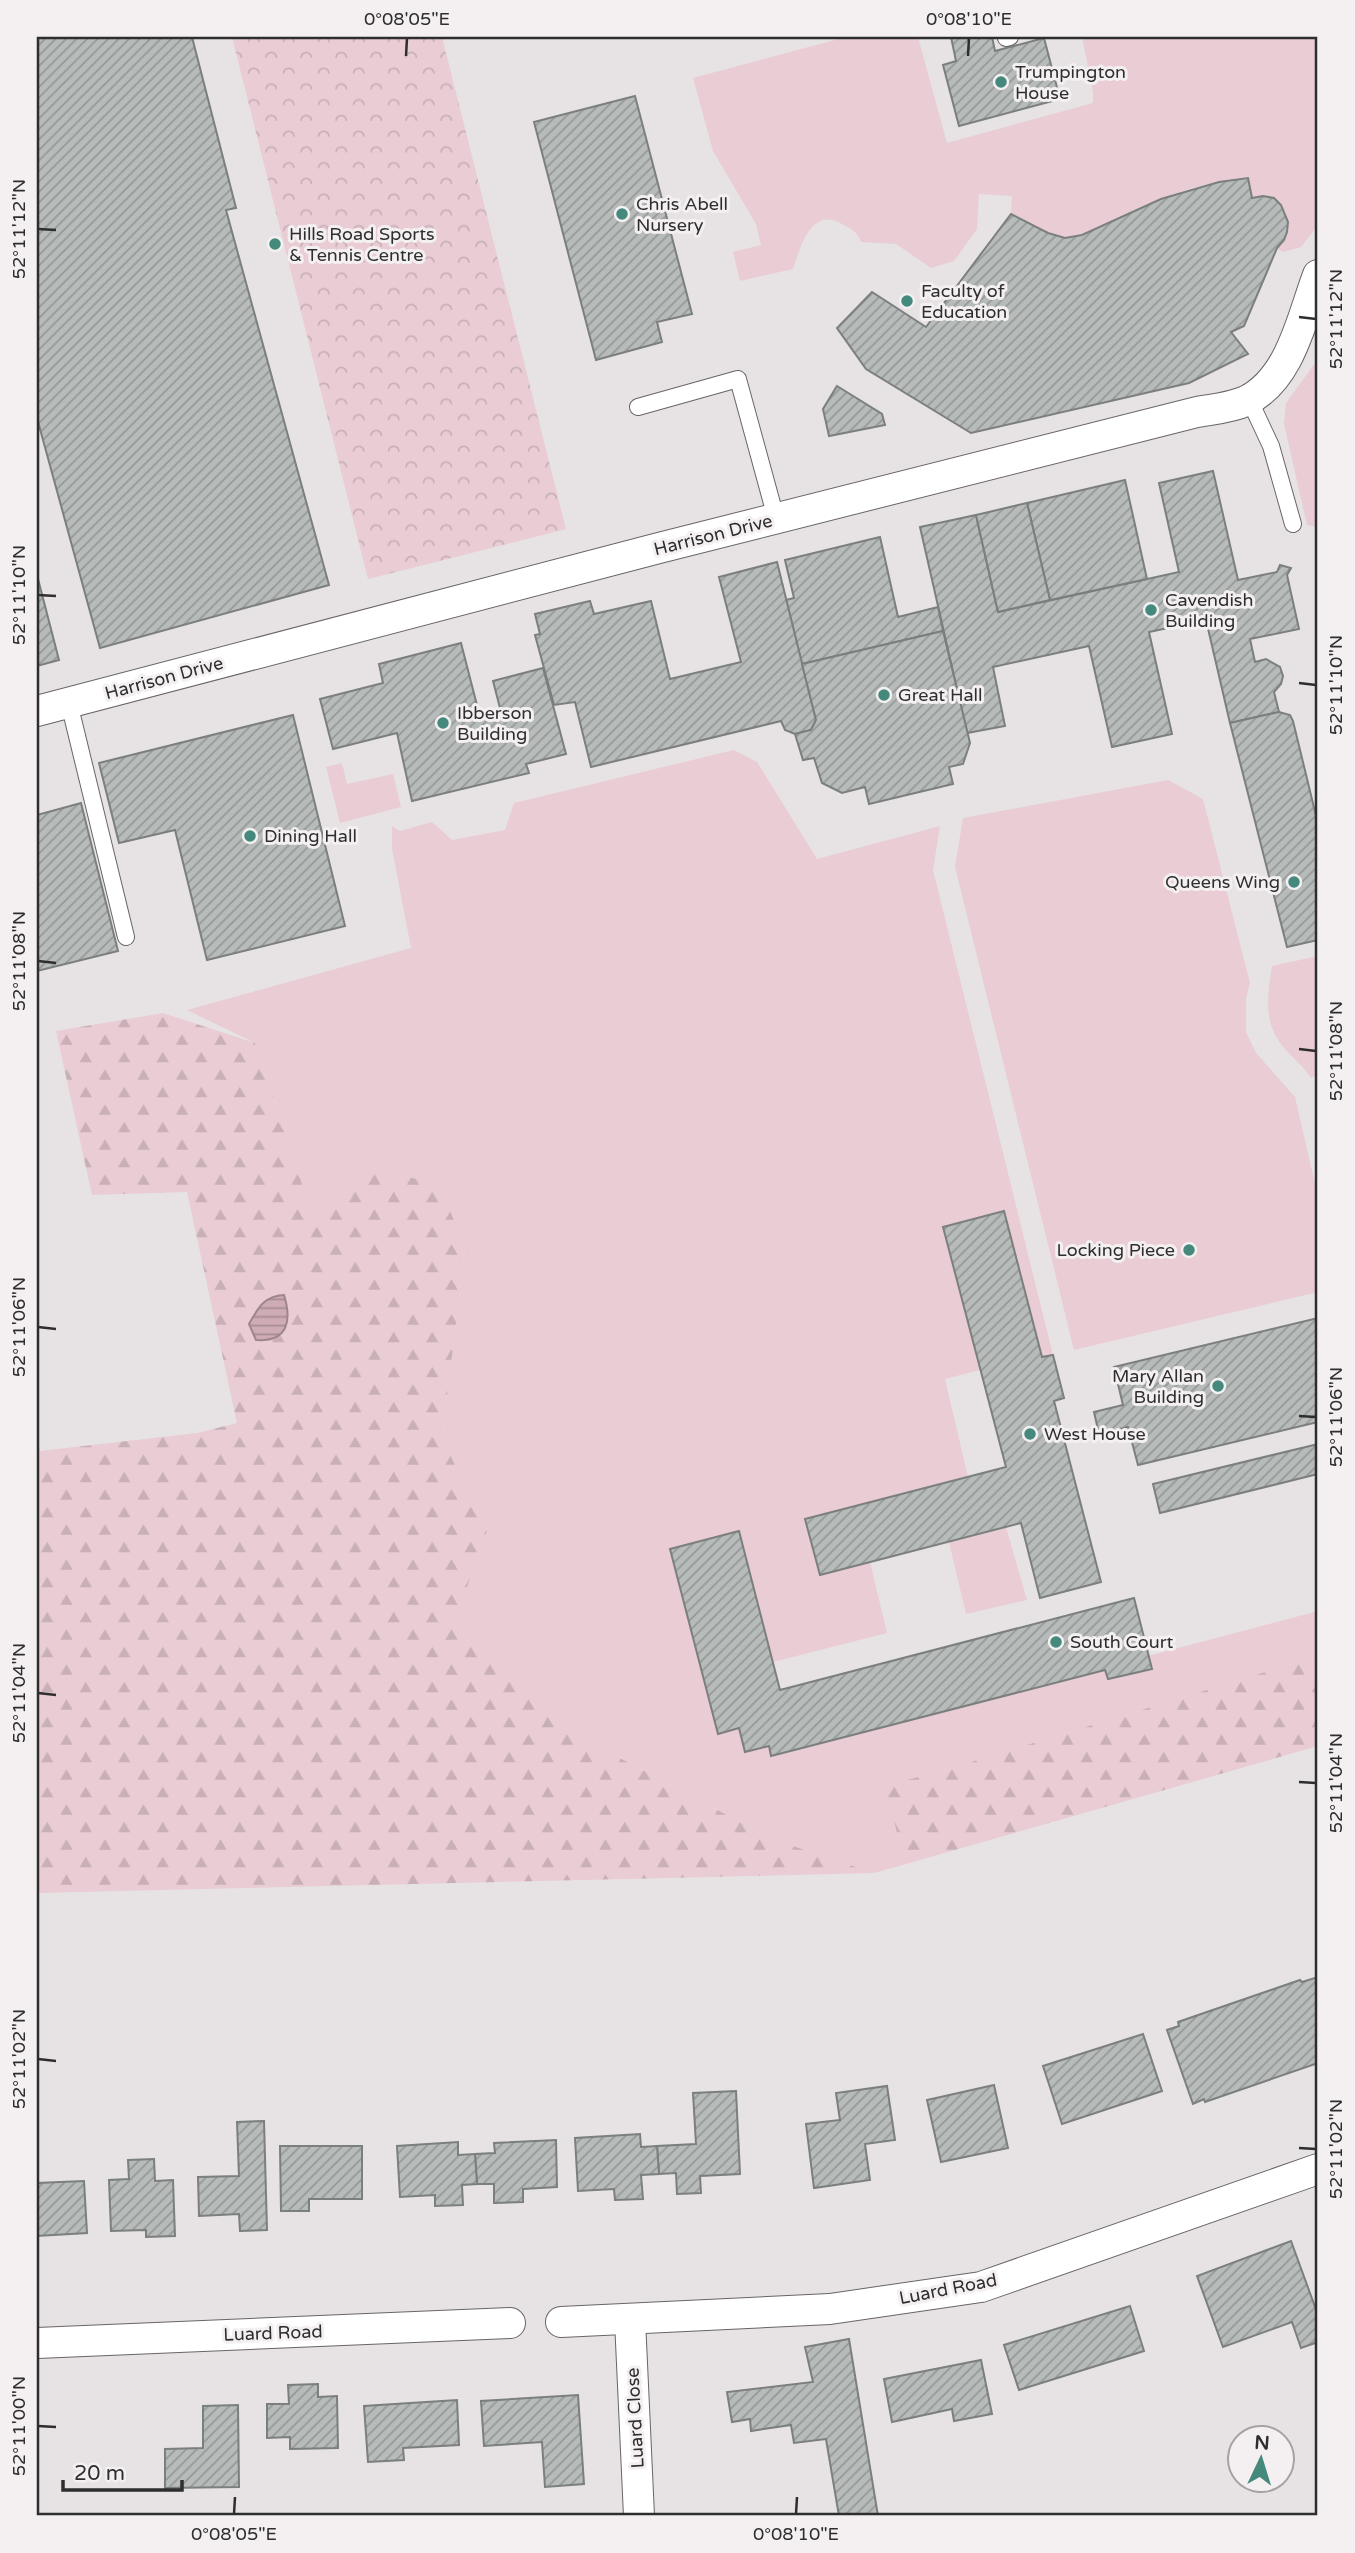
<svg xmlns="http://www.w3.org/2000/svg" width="1355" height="2553" font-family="'Varela Round',sans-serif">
<defs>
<pattern id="forest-firs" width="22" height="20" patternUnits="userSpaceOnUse" patternTransform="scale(1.75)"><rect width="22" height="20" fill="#e9ccd4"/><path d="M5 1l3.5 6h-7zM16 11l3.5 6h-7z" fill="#c8b0b6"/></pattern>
<pattern id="park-crowns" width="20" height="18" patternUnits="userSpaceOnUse" patternTransform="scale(1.75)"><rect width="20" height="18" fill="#e9ccd4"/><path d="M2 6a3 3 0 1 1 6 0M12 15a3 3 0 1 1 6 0" fill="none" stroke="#c8b0b6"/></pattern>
<pattern id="water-rules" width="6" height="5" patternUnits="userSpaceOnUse" patternTransform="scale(1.75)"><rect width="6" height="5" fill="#ceabb5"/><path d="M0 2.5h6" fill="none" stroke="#a88c94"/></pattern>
<pattern id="building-hatch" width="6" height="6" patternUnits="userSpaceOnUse" patternTransform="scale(1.75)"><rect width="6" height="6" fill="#b7bbba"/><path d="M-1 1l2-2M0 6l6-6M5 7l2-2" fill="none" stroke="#959898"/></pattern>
</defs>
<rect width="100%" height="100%" fill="#e7e3e4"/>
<!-- grass -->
<g fill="#e9ccd4">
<path d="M846 37H918L947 143 1093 103V92L1082 37H1318V225L1301 247 1283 252 1277 248C1299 225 1286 192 1252 198L1247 179C1218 179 1186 189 1159 200 1135 210 1089 239 1065 238 1046 236 1027 222 1011 214L1012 196 979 194 977 229 954 261 931 268 896 244 861 242C857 231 851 229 842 224 811 206 800 248 793 269L740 281 733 252 761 245 756 224 713 151 693 78Z"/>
<polygon points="1318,359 1318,527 1307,525 1284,424 1286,403"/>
<polygon points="734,750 757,762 817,859 940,826 933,870 1053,1355 1042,1357 1004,1211 943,1227 980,1370 945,1379 968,1477 806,1519 820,1575 870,1562 887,1633 773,1662 739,1531 670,1549 718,1734 739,1728 745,1752 769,1746 772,1756 1105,1670 1108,1679 1151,1670 1148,1656 1318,1611 1318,1656 945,1770 885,1786 906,1864 874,1873 772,1839 554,1723 453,1626 487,1531 442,1438 465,1249 314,1221 255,1043 187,1010 411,948 392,849 392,826 400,831 432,822 452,840 505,830 514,803"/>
<polygon points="342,763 347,784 393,774 401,807 340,823 326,767"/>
<polygon points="1168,780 1203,799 1250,983 1246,998 1246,1032 1256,1053 1295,1097 1318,1197 1318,1292 1074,1350 955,867 963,818"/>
<path d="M1318 956V1074L1311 1078C1304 1067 1294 1059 1285 1049 1263 1025 1267 996 1272 966Z"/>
<polygon points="1006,1527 1027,1600 966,1614 949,1542"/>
</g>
<!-- forest -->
<g fill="url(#forest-firs)">
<polygon points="163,1013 255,1043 314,1220 365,1166 440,1185 465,1249 442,1438 487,1531 453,1626 554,1723 772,1839 874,1873 37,1893 37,1438 40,1451 197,1433 237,1423 187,1192 92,1195 56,1031"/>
<polygon points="1318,1656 1318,1746 906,1864 884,1786 945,1770"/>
</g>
<!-- park -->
<polygon fill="url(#park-crowns)" points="232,37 442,37 566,529 368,579"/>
<!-- water -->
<path fill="url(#water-rules)" stroke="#9e868c" stroke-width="2" d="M284 1295C292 1321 288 1342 256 1340L249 1324C258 1308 264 1296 284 1295Z"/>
<!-- building -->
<g fill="url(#building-hatch)" stroke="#7b7f7e" stroke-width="2">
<polygon points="37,37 192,37 236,208 226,210 329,585 100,648 37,418"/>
<polygon points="951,37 992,37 995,51 1044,38 1060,99 959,126 943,65 956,61"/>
<polygon points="635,96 692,314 657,322 662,342 596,360 534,122"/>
<polygon points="1248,178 1252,198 1263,196 1274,198 1281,205 1288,222 1287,232 1284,240 1277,248 1244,326 1231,332 1248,354 1189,383 971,433 866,369 837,328 872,292 926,327 1011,214 1048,233 1065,238 1082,235 1161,199 1219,182"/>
<polygon points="837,386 882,414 885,425 829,436 823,409"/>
<polygon points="1213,471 1238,580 1277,572 1280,565 1291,568 1287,575 1299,629 1250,639 1255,662 1266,659 1280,667 1283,676 1281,684 1274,692 1279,712 1230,723 1206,620 1149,632 1172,734 1112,747 1089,646 993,667 1005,726 967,733 920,527 976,515 998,612 1179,572 1159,483"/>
<polygon points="1125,480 1147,579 1050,600 1027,503"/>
<polygon points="1027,503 1050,600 998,612 976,515"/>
<polygon points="880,537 898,617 938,607 943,631 802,664 786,600 794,598 785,560"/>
<polygon points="777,562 816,720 811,730 795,734 785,730 781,721 591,767 575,702 554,705 535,635 540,634 535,614 590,601 594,614 651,601 670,679 741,662 719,577"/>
<polygon points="37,575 59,660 37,666"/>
<polygon points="943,631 970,743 963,764 949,767 953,784 869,804 865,787 842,793 822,783 814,758 803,760 795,734 811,730 816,720 802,664"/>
<polygon points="461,643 479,713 500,708 493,681 543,668 566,754 526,764 529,773 412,801 397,733 333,749 320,699 383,683 379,664"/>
<polygon points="1279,712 1290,715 1293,721 1318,824 1318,940 1287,947 1230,723"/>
<polygon points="293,715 345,926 207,960 175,830 119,843 99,763"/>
<polygon points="81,803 118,951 37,971 37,815"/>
<polygon points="1004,1211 1042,1357 1053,1355 1064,1398 1054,1401 1101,1582 1040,1598 1021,1523 820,1575 805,1519 1006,1467 943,1227"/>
<polygon points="1318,1318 1318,1422 1138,1465 1128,1427 1099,1434 1094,1412 1123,1405 1114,1367"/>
<polygon points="1318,1444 1318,1474 1160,1513 1153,1484"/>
<polygon points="739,1531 780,1690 1134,1598 1152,1669 1108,1679 1105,1670 771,1756 769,1746 745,1752 739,1728 718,1734 670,1549"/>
<polygon points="1318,1977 1318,2063 1205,2102 1204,2099 1193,2104 1167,2030 1179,2026 1178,2022 1300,1980 1302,1982"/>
<polygon points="1143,2034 1162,2091 1062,2124 1043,2066"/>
<polygon points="994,2085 1008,2148 941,2162 927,2100"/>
<polygon points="887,2086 895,2140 865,2144 870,2180 814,2188 806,2124 840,2120 836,2093"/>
<polygon points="736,2091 740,2174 700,2176 701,2193 677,2194 676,2173 659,2174 657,2146 696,2144 693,2093"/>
<polygon points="264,2121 267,2230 240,2231 239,2214 199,2216 198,2177 239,2176 237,2122"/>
<polygon points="640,2134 641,2147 657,2146 659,2174 641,2175 643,2199 615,2200 614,2189 578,2191 575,2138"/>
<polygon points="556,2140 557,2187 523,2189 523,2202 494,2203 494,2184 477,2184 475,2154 495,2153 494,2143"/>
<polygon points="458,2142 458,2155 475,2154 477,2184 462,2185 463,2205 435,2206 435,2195 400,2197 397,2146"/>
<polygon points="280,2146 362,2146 362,2199 309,2199 309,2211 281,2211"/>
<polygon points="154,2159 155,2181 173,2180 175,2236 146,2237 146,2230 111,2231 109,2180 129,2179 128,2160"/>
<polygon points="84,2181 87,2233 37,2236 37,2183"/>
<polygon points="1291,2241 1318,2315 1318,2342 1301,2348 1292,2322 1223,2347 1197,2276"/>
<polygon points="1130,2306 1144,2351 1019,2390 1004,2345"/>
<polygon points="849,2339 878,2516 839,2516 826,2439 794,2443 791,2425 751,2431 750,2419 732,2422 727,2392 813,2382 805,2347"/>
<polygon points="981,2360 992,2414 954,2421 952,2409 892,2422 884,2379"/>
<polygon points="318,2384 318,2397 337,2396 338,2448 290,2449 290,2437 267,2438 267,2404 289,2404 288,2385"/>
<polygon points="578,2395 584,2484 545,2487 542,2442 484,2446 481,2401"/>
<polygon points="457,2400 459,2445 403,2448 404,2460 368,2462 364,2406"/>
<polygon points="238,2405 239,2487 165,2488 165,2449 203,2448 203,2406"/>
</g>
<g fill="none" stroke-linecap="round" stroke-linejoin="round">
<!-- lane casing -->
<g stroke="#696566" stroke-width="18">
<g id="lane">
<polyline points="1006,38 1010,37"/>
<polyline points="1249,399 1271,446 1293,524"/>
<polyline points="638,407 738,379 776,518"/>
<polyline points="69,703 126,937"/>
</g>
</g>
<!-- street casing -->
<g stroke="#696566" stroke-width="32">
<g id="street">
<path d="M37 711 659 548 1197 412C1214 409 1230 408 1246 401 1291 379 1302 317 1318 275"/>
<polyline points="630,2320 639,2516"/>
<polyline points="561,2322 830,2309 981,2287 1318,2169"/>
<polyline points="37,2343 510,2323"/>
</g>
</g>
<!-- lane -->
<use href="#lane" stroke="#fff" stroke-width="16"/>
<!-- street -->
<use href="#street" stroke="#fff" stroke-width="30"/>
</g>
<!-- ticks -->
<path fill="none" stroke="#2f2e2e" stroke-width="2.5" d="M406 56 407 38M968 56 969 38M38 229 56 230M1299 317 1316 319M38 595 56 596M1299 683 1316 685M38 961 56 963M1299 1049 1316 1051M38 1327 56 1329M1299 1416 1316 1417M38 1693 56 1695M1299 1782 1316 1783M38 2059 56 2061M1299 2148 1316 2149M38 2426 56 2427M234 2514 235 2497M796 2514 797 2497"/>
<!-- markers -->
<g fill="#45897d" stroke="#f4f0f1" stroke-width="2.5">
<circle cx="1001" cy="82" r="7"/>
<circle cx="622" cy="214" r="7"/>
<circle cx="275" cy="244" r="7"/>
<circle cx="907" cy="301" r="7"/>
<circle cx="1151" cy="610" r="7"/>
<circle cx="884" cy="695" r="7"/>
<circle cx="443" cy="723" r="7"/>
<circle cx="250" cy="836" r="7"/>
<circle cx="1294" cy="882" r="7"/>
<circle cx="1189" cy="1250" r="7"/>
<circle cx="1218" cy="1386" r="7"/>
<circle cx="1030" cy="1434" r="7"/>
<circle cx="1056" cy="1642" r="7"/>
</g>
<g text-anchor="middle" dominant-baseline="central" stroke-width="6" stroke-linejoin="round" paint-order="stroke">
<!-- poi labels -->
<g font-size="18" fill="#2f2e2e" stroke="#f4f0f1" text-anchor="start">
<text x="1015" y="72">Trumpington<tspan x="1015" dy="21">House</tspan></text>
<text x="636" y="204">Chris Abell<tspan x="636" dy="21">Nursery</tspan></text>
<text x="289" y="234">Hills Road Sports<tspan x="289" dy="21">&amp; Tennis Centre</tspan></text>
<text x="921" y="291">Faculty of<tspan x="921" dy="21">Education</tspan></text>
<text x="1165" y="600">Cavendish<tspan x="1165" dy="21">Building</tspan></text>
<text x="898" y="695">Great Hall</text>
<text x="457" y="713">Ibberson<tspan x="457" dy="21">Building</tspan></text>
<text x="264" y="836">Dining Hall</text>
<text x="1280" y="882" text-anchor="end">Queens Wing</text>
<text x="1175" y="1250" text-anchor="end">Locking Piece</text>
<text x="1204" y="1376" text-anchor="end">Mary Allan<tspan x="1204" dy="21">Building</tspan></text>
<text x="1044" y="1434">West House</text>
<text x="1070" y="1642">South Court</text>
</g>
<!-- street labels -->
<g font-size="18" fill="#2f2e2e" stroke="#f4f0f1">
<text transform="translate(713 535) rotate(-14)">Harrison Drive</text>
<text transform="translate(164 678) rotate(-15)">Harrison Drive</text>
<text transform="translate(948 2289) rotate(-11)">Luard Road</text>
<text transform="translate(273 2333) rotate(-2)">Luard Road</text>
<text transform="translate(635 2418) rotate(-93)">Luard Close</text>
</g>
</g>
<!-- border -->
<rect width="1355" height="2553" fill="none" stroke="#f4f0f1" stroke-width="77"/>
<!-- north arrow -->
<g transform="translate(1261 2459) rotate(4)"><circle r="33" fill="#f4f0f1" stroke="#a5a2a3" stroke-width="2"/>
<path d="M0-5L12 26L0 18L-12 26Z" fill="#45897d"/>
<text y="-10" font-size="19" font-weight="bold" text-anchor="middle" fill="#2f2e2e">N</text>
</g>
<!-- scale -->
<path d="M63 2480v10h119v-10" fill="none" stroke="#2f2e2e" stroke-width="3.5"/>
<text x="74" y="2480" font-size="21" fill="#2f2e2e" stroke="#f4f0f1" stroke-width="5" paint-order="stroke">20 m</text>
<rect x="38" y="38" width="1278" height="2476" fill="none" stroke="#2f2e2e" stroke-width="2.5"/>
<g font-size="18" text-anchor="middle" fill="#2f2e2e">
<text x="407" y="25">0°08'05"E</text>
<text x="969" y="25">0°08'10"E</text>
<text transform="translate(19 229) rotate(-90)" y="6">52°11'12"N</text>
<text transform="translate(1336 319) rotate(-90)" y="6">52°11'12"N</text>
<text transform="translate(19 595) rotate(-90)" y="6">52°11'10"N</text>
<text transform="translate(1336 685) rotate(-90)" y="6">52°11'10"N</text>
<text transform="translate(19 961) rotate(-90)" y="6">52°11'08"N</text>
<text transform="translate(1336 1051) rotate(-90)" y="6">52°11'08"N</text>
<text transform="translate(19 1327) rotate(-90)" y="6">52°11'06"N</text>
<text transform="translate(1336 1417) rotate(-90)" y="6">52°11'06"N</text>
<text transform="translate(19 1693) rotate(-90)" y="6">52°11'04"N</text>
<text transform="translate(1336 1783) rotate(-90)" y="6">52°11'04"N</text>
<text transform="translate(19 2059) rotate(-90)" y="6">52°11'02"N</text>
<text transform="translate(1336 2149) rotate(-90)" y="6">52°11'02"N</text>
<text transform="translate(19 2426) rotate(-90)" y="6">52°11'00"N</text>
<text x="234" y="2540">0°08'05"E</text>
<text x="796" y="2540">0°08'10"E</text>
</g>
</svg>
